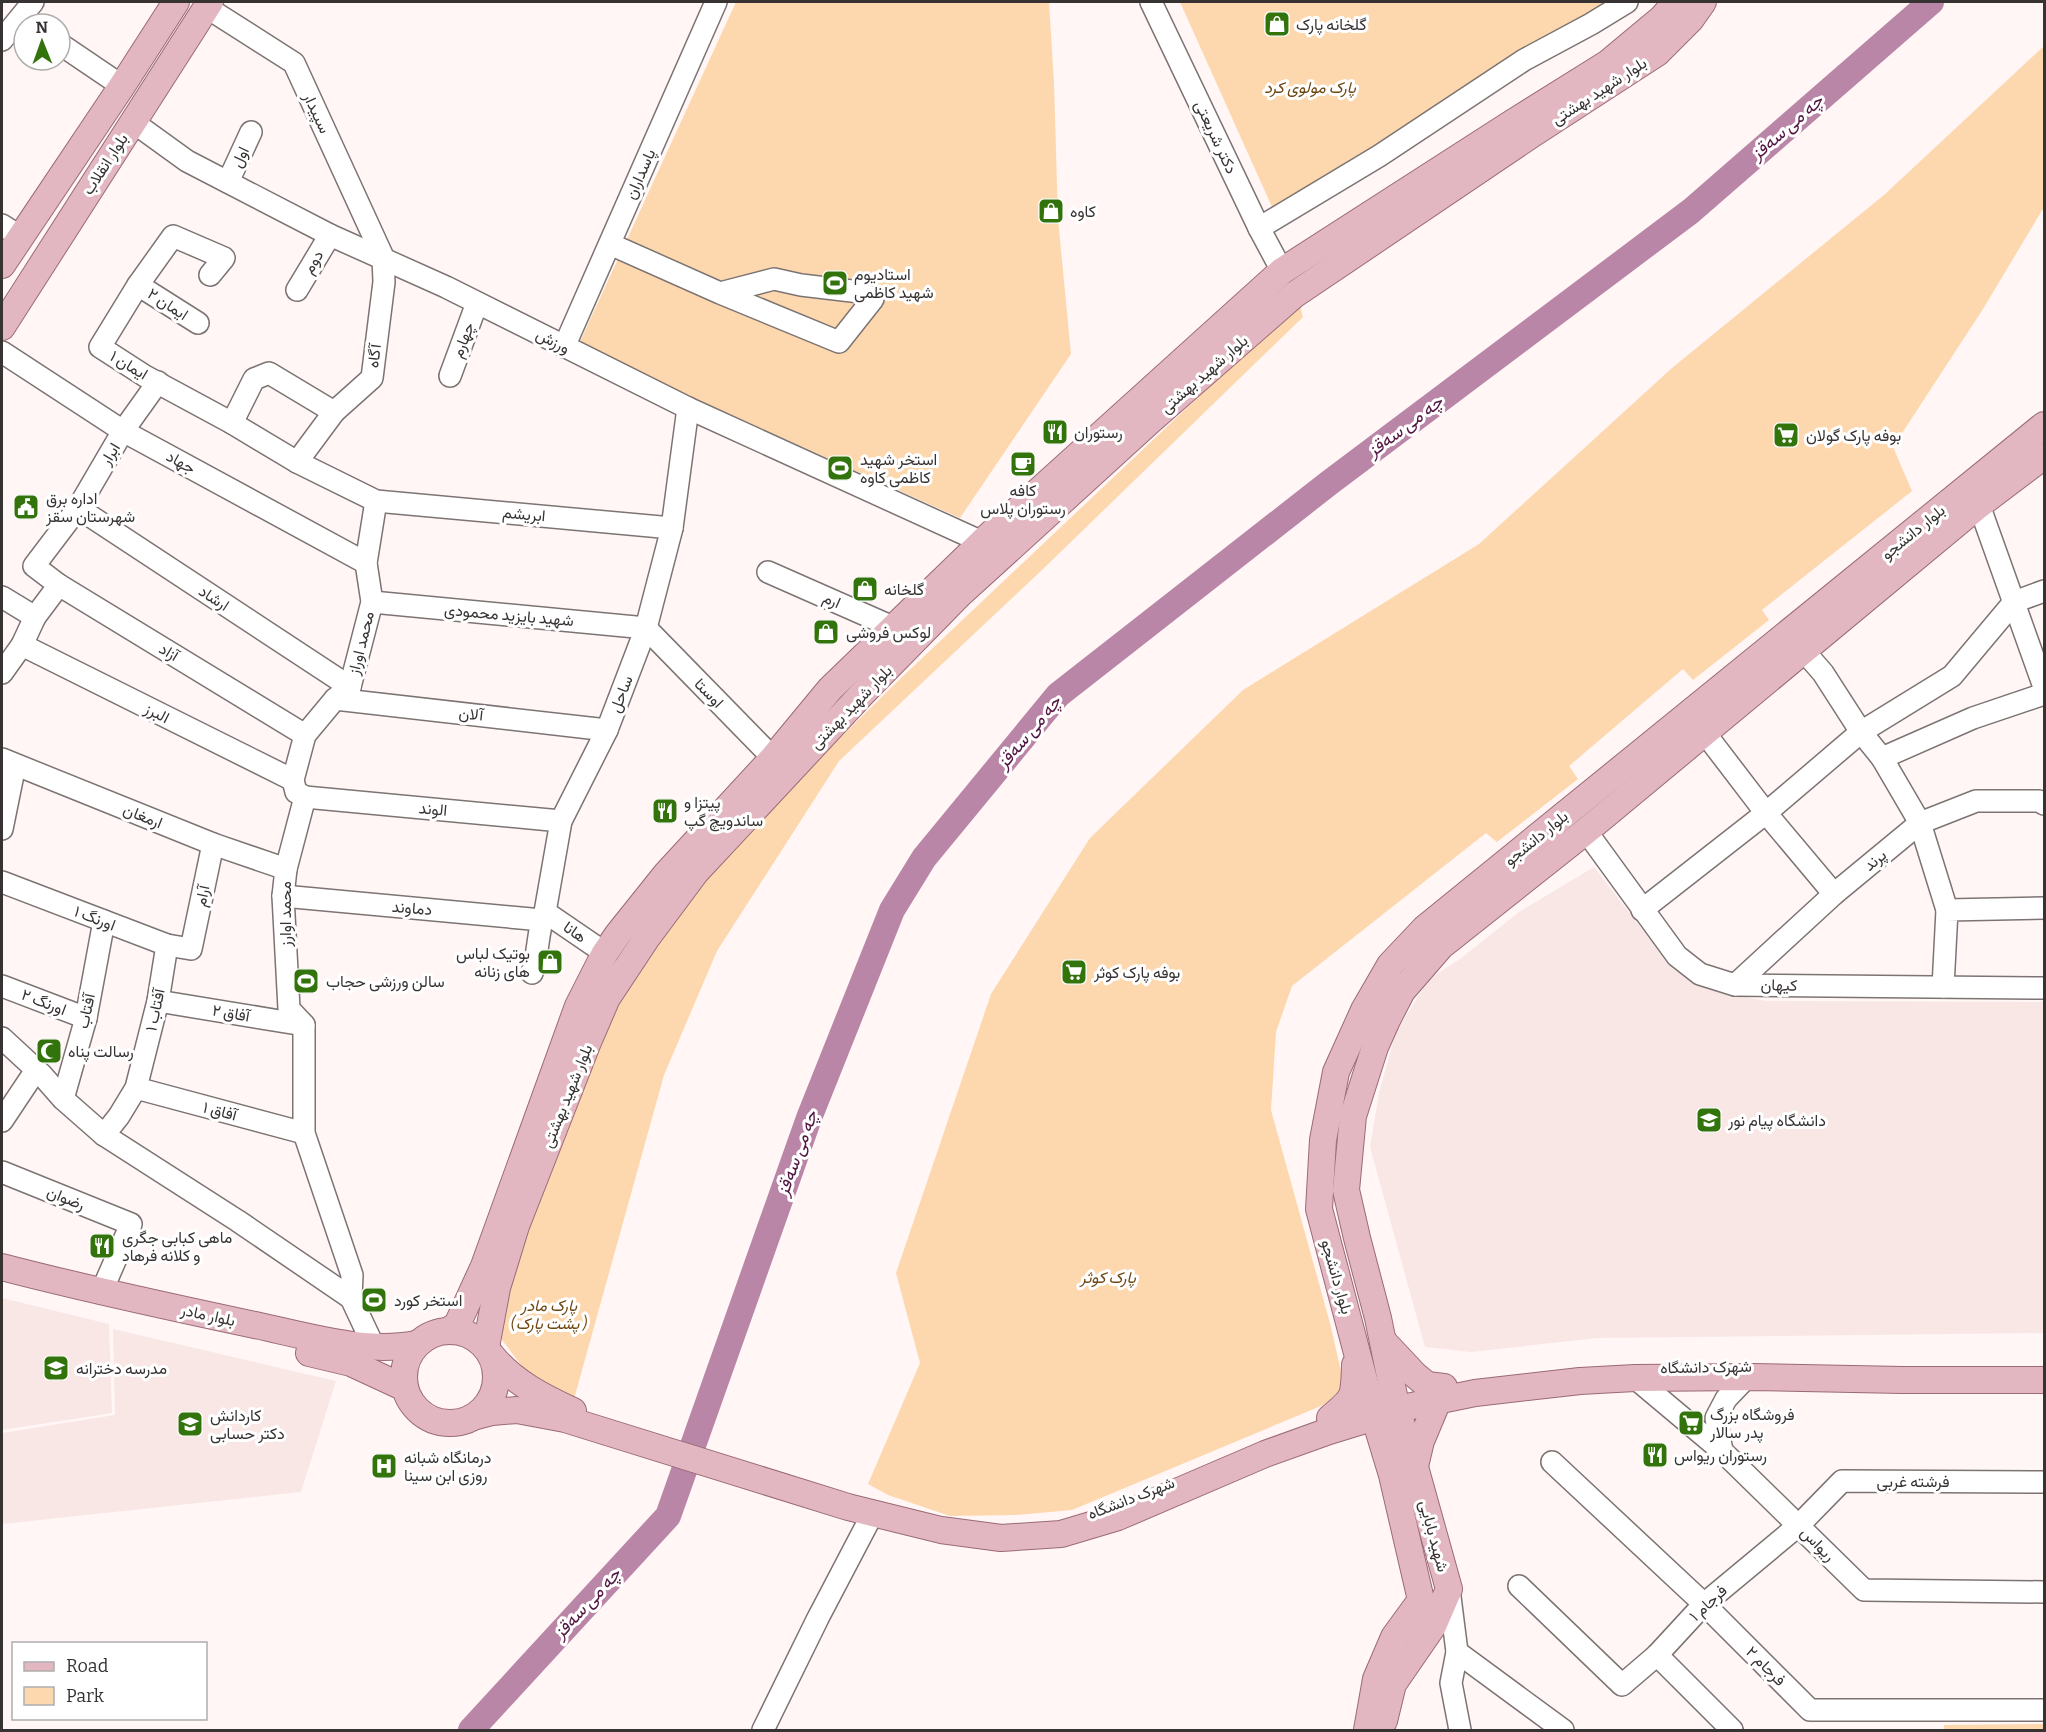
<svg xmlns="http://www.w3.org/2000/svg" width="2046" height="1732" font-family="Bitter,Vazirmatn,serif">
<rect width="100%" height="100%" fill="#fff6f5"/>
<!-- built -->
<g fill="#f9e7e5">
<polygon points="1594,867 1673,969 1710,990 1766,1001 2044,1002 2044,1333 1597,1338 1471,1352 1425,1347 1370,1147 1379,1093 1396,1032 1429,979 1460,959 1519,912"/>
<polygon points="2,1298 109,1324 112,1413 2,1430"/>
<polygon points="113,1329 336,1381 301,1492 2,1524 2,1433 115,1415"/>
</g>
<!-- green -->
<g fill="#fdd8ae">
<polygon points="736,2 1049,2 1054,83 1058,219 1071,354 960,518 578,346"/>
<polygon points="1180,2 1611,2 1524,60 1272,207"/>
<polygon points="2044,46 2044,207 1983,309 1893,447 1912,491 1762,610 1769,620 1693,680 1683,669 1569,766 1578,779 1497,842 1486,833 1292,986 1276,1032 1271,1110 1331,1327 1344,1385 1328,1403 1072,1510 1017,1515 950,1516 888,1495 868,1484 920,1363 896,1273 991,994 1090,838 1243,690 1479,544 1672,368 1884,195"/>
<polygon points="1299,302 1303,317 1042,570 839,761 717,951 664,1075 574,1399 533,1381 502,1340 499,1316 528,1218 559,1143 616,1010 659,934 736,840 900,679"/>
<polygon points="2044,1724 2044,1730 1944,1730 1944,1725"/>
</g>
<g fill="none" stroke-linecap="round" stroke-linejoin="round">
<!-- river -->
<polyline stroke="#b986a7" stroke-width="26" points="471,1730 668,1516 809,1118 892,910 924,858 1058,695 1329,483 1691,211 1931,2"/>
<!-- minor casing -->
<g stroke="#7c7473" stroke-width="24">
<g id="minor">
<polyline points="1151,2 1259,228 1282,271"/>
<polyline points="206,7 294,63 383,257 384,282 372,378 334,412 297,462"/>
<polyline points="2,40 33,2"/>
<polyline points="60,44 122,86"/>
<polyline points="133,122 187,161 330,235 446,287 688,408 982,542"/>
<polyline points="228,182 251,132"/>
<polyline points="2,225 19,236"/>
<polyline points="1259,228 1379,156 1524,60 1591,24 1627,2"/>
<polyline points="610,244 720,293 839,342 873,299 860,292 801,285 774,279 720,293"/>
<polyline points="210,275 224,258 173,236 138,285 100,347 145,376 232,423 297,462 376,501 672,528"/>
<polyline points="138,285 198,323"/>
<polyline points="297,290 330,235"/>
<polyline points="564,347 716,2"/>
<polyline points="2,352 123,431 366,563"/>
<polyline points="450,376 477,303"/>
<polyline points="158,382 123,431 78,508 34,566 59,585 305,735"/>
<polyline points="232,423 254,379 269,373 334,412"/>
<polyline points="1979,505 2044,687"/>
<polyline points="78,508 350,687"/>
<polyline points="768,572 895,628"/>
<polyline points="2,597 35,617"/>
<polyline points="372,602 646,628 773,758"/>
<polyline points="22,645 293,780"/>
<polyline points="1803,650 1823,673 1861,732 1882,758 1920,823 1947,910"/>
<polyline points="2,673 22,645 35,617 59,585"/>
<polyline points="350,687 335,699 305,735 293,780 296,792 305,797 286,869 283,896 289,1009 304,1025 304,1133 352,1275 351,1298"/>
<polyline points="350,687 372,602 366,563 376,501"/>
<polyline points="335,699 607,730"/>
<polyline points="1704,732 1766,813 1834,894"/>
<polyline points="1882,758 1973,718 2044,694"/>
<polyline points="2,759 213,844 286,869"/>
<polyline points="305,797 561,821"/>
<polyline points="2,829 15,765"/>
<polyline points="1586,831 1677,956 1700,974 1735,985 2044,988"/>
<polyline points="2,882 167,945 191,949 213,844"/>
<polyline points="283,896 542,920"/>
<polyline points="1642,910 1766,813 1861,732 1952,676 2014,602 2044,591"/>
<polyline points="545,912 605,953"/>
<path d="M532 973C539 953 537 931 545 912L561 821 607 730 646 628 672 528 688 408"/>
<polyline points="1735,985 1834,894 1920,823 1976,801 2039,801 2044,804"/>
<polyline points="2,986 86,1018"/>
<polyline points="1943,987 1947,910 2044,908"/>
<polyline points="158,1001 304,1025"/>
<polyline points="2,1038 41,1074 63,1099 104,1135 238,1221 351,1298 374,1347"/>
<polyline points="136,1088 304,1133"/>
<polyline points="63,1099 86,1018 104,921"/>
<polyline points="2,1121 36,1070"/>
<polyline points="104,1135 119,1116 136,1088 158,1001 167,945"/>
<polyline points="2,1172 131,1224 101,1293"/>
<polyline points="1635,1378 1722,1451 1864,1590 2044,1592"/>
<polyline points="1722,1451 1716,1418 1726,1399 1747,1377"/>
<polyline points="1552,1462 1704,1604 1810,1710 2044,1710"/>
<polyline points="1519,1586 1622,1685 1657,1655 1704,1604 1799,1525 1842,1481 2044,1482"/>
<polyline points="1449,1589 1457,1652 1451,1683 1460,1730"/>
<polyline points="1457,1652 1563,1730"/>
<polyline points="1657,1655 1732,1730"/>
<polyline points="763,1730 818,1618 873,1513"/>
</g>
</g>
<!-- major casing -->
<g stroke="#9a6a76" stroke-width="28">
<g id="major">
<polyline points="2,265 122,86 176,2"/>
<polyline points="2,327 210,2"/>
<path d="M2 1267C86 1289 170 1307 255 1325 307 1336 363 1354 416 1344"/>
<polyline points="449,1330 457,1325 484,1266 578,1006 605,953 618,934 666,874 773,758 830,689 982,542 1282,271 1509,125 1608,63 1662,18 1676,2"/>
<circle cx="450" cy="1377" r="46"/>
<polyline points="1383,1341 1415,1375 1427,1385 1444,1387"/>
<polyline points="486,1347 497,1288 516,1226 588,1042 607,998 646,939 696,872 862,694 959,595 1150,421 1294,295 1531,135 1657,53 1691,19 1703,2"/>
<polyline points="309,1353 351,1363 405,1388"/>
<path d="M492 1356C513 1382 543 1397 573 1411"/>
<polyline points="473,1417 492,1412 517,1410 565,1419 848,1507 941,1530 1001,1538 1061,1534 1118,1517 1265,1454 1329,1431 1407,1407 1475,1393 1580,1381 1635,1378 1752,1377 1902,1380 2044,1380"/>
<path d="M1330 1418C1355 1397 1354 1398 1355 1365"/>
<polyline points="1415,1466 1421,1441 1442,1391"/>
<polyline points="1384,1721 1393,1684 1433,1626 1449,1589 1415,1467 1397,1410 1378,1318 1357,1238 1346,1190 1353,1116 1375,1047 1387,1020 1402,991 1441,946 1586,831 1979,505 2044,456"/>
<polyline points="1367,1730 1376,1679 1394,1637 1421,1600 1392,1475 1371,1406 1319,1209 1323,1140 1336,1072 1364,1010 1390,965 1425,928 2044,425"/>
</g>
</g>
<!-- minor -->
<use href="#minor" stroke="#fff" stroke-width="21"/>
<!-- major -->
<use href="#major" stroke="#e3b7c2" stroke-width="26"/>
</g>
<!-- icons -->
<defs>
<g id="shop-square" transform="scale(1.35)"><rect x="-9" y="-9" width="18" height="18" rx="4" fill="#33730c" stroke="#fff"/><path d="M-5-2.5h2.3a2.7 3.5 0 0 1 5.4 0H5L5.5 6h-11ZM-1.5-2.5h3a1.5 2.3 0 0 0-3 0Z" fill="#fff"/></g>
<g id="stadium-square" transform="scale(1.35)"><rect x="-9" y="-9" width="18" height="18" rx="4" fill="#33730c" stroke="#fff"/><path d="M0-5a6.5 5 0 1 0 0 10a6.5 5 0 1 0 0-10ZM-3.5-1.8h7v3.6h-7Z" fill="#fff"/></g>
<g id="restaurant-square" transform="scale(1.35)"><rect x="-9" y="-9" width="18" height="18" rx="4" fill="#33730c" stroke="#fff"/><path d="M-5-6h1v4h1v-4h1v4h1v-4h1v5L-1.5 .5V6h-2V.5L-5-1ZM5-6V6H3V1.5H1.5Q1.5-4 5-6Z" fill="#fff"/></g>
<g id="supermarket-square" transform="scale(1.35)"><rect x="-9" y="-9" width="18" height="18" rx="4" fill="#33730c" stroke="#fff"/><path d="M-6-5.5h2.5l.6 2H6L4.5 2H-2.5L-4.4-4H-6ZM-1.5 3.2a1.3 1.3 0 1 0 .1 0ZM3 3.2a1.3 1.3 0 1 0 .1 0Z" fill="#fff"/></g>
<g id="cafe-square" transform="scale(1.35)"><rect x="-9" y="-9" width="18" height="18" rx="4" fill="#33730c" stroke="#fff"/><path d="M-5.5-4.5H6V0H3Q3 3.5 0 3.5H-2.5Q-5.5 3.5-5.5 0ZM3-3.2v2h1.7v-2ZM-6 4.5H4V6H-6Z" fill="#fff"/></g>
<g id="civic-square" transform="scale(1.35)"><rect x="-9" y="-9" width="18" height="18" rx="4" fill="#33730c" stroke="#fff"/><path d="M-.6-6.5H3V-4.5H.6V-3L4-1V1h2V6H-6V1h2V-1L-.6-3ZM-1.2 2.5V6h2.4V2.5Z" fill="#fff"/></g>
<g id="mosque-square" transform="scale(1.35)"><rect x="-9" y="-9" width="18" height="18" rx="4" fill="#33730c" stroke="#fff"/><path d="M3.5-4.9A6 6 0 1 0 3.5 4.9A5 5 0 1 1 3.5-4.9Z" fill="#fff"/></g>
<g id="university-square" transform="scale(1.35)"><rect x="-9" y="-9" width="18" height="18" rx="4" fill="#33730c" stroke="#fff"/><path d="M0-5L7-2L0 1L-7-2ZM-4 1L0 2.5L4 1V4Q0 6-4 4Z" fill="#fff"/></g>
<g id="school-square" transform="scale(1.35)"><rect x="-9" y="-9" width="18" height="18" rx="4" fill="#33730c" stroke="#fff"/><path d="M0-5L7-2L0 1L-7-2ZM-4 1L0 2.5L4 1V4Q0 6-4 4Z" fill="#fff"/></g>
<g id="hospital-square" transform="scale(1.35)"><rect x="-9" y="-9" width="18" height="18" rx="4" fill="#33730c" stroke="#fff"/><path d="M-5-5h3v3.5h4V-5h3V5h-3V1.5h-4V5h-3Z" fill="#fff"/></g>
</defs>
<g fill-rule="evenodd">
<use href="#shop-square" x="1277" y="24"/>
<use href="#shop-square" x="1051" y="211"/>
<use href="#stadium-square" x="835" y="283"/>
<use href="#restaurant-square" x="1055" y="432"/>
<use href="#supermarket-square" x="1786" y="435"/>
<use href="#cafe-square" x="1023" y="464"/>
<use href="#stadium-square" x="840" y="468"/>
<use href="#civic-square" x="26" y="507"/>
<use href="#shop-square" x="865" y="589"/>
<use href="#shop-square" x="826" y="632"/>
<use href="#restaurant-square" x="665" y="811"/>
<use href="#shop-square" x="550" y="962"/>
<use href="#supermarket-square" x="1074" y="972"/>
<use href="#stadium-square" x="306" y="981"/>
<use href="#mosque-square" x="49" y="1051"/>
<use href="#university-square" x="1709" y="1120"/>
<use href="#restaurant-square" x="102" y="1246"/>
<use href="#stadium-square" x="374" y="1300"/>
<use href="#school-square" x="56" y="1368"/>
<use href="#supermarket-square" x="1691" y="1423"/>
<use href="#school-square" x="190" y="1424"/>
<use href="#restaurant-square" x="1655" y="1455"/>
<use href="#hospital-square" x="384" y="1466"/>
</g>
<g text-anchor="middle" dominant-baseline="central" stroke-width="6" stroke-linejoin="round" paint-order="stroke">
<!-- poi labels -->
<g font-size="16" fill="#373333" stroke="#fff" text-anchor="start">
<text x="1296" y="24">گلخانه پارک</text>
<text x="1070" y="211">کاوه</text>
<text x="854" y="274">استادیوم<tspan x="854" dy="18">شهید کاظمی</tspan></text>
<text x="1074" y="432">رستوران</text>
<text x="1806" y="435">بوفه پارک گولان</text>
<text x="860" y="459">استخر شهید<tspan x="860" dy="18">کاظمی کاوه</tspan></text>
<text x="1023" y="490" text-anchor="middle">کافه<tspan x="1023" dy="18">رستوران پلاس</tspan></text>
<text x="46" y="498">اداره برق<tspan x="46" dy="18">شهرستان سقز</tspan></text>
<text x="884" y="589">گلخانه</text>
<text x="846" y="632">لوکس فروشی</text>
<text x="684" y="802">پیتزا و<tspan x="684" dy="18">ساندویچ گپ</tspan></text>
<text x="530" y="953" text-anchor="end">بوتیک لباس<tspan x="530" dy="18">های زنانه</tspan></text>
<text x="1094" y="972">بوفه پارک کوثر</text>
<text x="326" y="981">سالن ورزشی حجاب</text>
<text x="68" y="1051">رسالت پناه</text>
<text x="1728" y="1120">دانشگاه پیام نور</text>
<text x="122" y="1237">ماهی کبابی جگری<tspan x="122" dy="18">و کلانه فرهاد</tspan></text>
<text x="394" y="1300">استخر کورد</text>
<text x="76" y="1368">مدرسه دخترانه</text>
<text x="1710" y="1414">فروشگاه بزرگ<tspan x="1710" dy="18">پدر سالار</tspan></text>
<text x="210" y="1415">کاردانش<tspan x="210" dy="18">دکتر حسابی</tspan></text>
<text x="1674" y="1455">رستوران ریواس</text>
<text x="404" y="1457">درمانگاه شبانه<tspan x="404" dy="18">روزی ابن سینا</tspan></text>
</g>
<!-- park labels -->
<g font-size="16" font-style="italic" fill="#6e4712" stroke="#fff">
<text x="1310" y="87">پارک مولوی کرد</text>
<text x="1108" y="1277">پارک کوثر</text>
<text x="549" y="1305">پارک مادر<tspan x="549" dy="18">(پشت پارک )</tspan></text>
</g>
<!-- street labels -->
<g font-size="16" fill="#373333" stroke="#fff">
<text transform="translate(1599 91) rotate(-33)">بلوار شهید بهشتی</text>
<text transform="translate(317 113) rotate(65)">سپیدار</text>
<text transform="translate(1216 137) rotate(65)">دکتر شریعتی</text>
<text transform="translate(240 157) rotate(-65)">اول</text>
<text transform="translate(105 164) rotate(-57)">بلوار انقلاب</text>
<text transform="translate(640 174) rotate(-66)">پاسداران</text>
<text transform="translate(313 262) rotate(-59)">دوم</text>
<text transform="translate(168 304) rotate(33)">ایمان ۲</text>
<text transform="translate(463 340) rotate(-69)">چهارم</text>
<text transform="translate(553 341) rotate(27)">ورزش</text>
<text transform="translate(374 356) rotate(-83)">آگاه</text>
<text transform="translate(129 365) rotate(31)">ایمان ۱</text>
<text transform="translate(1204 374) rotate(-41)">بلوار شهید بهشتی</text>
<text transform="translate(110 454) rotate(-59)">ابرار</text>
<text transform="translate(181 462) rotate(29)">جهاد</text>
<text transform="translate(524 514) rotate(5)">ابریشم</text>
<text transform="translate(1913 532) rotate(-39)">بلوار دانشجو</text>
<text transform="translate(214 598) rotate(33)">ارشاد</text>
<text transform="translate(832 600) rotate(24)">ارم</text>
<text transform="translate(509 615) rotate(5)">شهید بایزید محمودی</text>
<text transform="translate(361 643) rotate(-76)">محمد اوراز</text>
<text transform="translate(169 652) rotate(31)">آزاد</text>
<text transform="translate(709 693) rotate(46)">اوستا</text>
<text transform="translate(621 694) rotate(-69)">ساحل</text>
<text transform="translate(851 707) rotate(-46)">بلوار شهید بهشتی</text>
<text transform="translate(157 713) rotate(27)">البرز</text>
<text transform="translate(471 714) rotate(6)">آلان</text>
<text transform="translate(433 809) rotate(5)">الوند</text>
<text transform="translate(143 816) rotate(22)">ارمغان</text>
<text transform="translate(1536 838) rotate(-39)">بلوار دانشجو</text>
<text transform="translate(1875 860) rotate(-39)">پرند</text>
<text transform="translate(202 896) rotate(-78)">آرام</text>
<text transform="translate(412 908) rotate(5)">دماوند</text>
<text transform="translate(285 914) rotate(-90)">محمد اوارز</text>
<text transform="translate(95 918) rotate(21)">اورنگ ۱</text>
<text transform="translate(575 932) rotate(35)">هانا</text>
<text transform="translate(1779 985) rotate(1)">کیهان</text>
<text transform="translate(44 1002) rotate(21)">اورنگ ۲</text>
<text transform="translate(155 1010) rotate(-78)">آفتاب ۱</text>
<text transform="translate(86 1011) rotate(-78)">آفتاب</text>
<text transform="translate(231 1013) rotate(10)">آفاق ۲</text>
<text transform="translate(567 1096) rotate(-68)">بلوار شهید بهشتی</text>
<text transform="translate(220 1111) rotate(15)">آفاق ۱</text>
<text transform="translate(66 1198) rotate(22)">رضوان</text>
<text transform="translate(1337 1277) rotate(74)">بلوار دانشجو</text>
<text transform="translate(208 1315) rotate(12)">بلوار مادر</text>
<text transform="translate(1706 1367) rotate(-1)">شهرک دانشگاه</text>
<text x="1913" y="1481">فرشته غربی</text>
<text transform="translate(1131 1498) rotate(-21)">شهرک دانشگاه</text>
<text transform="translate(1434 1536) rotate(75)">شهید بابایی</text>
<text transform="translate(1818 1544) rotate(45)">ریواس</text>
<text transform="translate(1708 1603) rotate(-43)">فرجام ۱</text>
<text transform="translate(1766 1666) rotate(45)">فرجام ۲</text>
</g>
<!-- water labels -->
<g font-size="18" font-style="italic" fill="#521642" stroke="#fff">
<text transform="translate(1787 127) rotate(-41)">چە می سەقز</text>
<text transform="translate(1405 426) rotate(-37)">چە می سەقز</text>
<text transform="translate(1029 732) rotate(-50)">چە می سەقز</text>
<text transform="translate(797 1153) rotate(-70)">چە می سەقز</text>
<text transform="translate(587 1603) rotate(-47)">چە می سەقز</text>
</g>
</g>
<!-- border -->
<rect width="2046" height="1732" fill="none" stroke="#373333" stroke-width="6"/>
<!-- legend -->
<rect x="12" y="1642" width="195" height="78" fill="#ffffff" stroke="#afadad" stroke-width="1.5"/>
<rect x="24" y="1662" width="30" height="9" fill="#e3b7c2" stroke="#afadad" stroke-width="1.5"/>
<text x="66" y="1672" font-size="18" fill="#373333">Road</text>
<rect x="24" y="1687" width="30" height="18" fill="#fdd8ae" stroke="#afadad" stroke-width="1.5"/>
<text x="66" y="1702" font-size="18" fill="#373333">Park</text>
<!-- north arrow -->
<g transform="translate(42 42) rotate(359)"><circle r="28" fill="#ffffff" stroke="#afadad" stroke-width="1.5"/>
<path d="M0-4.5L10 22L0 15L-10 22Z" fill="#33730c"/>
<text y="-9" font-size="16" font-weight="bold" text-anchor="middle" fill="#373333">N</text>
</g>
</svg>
